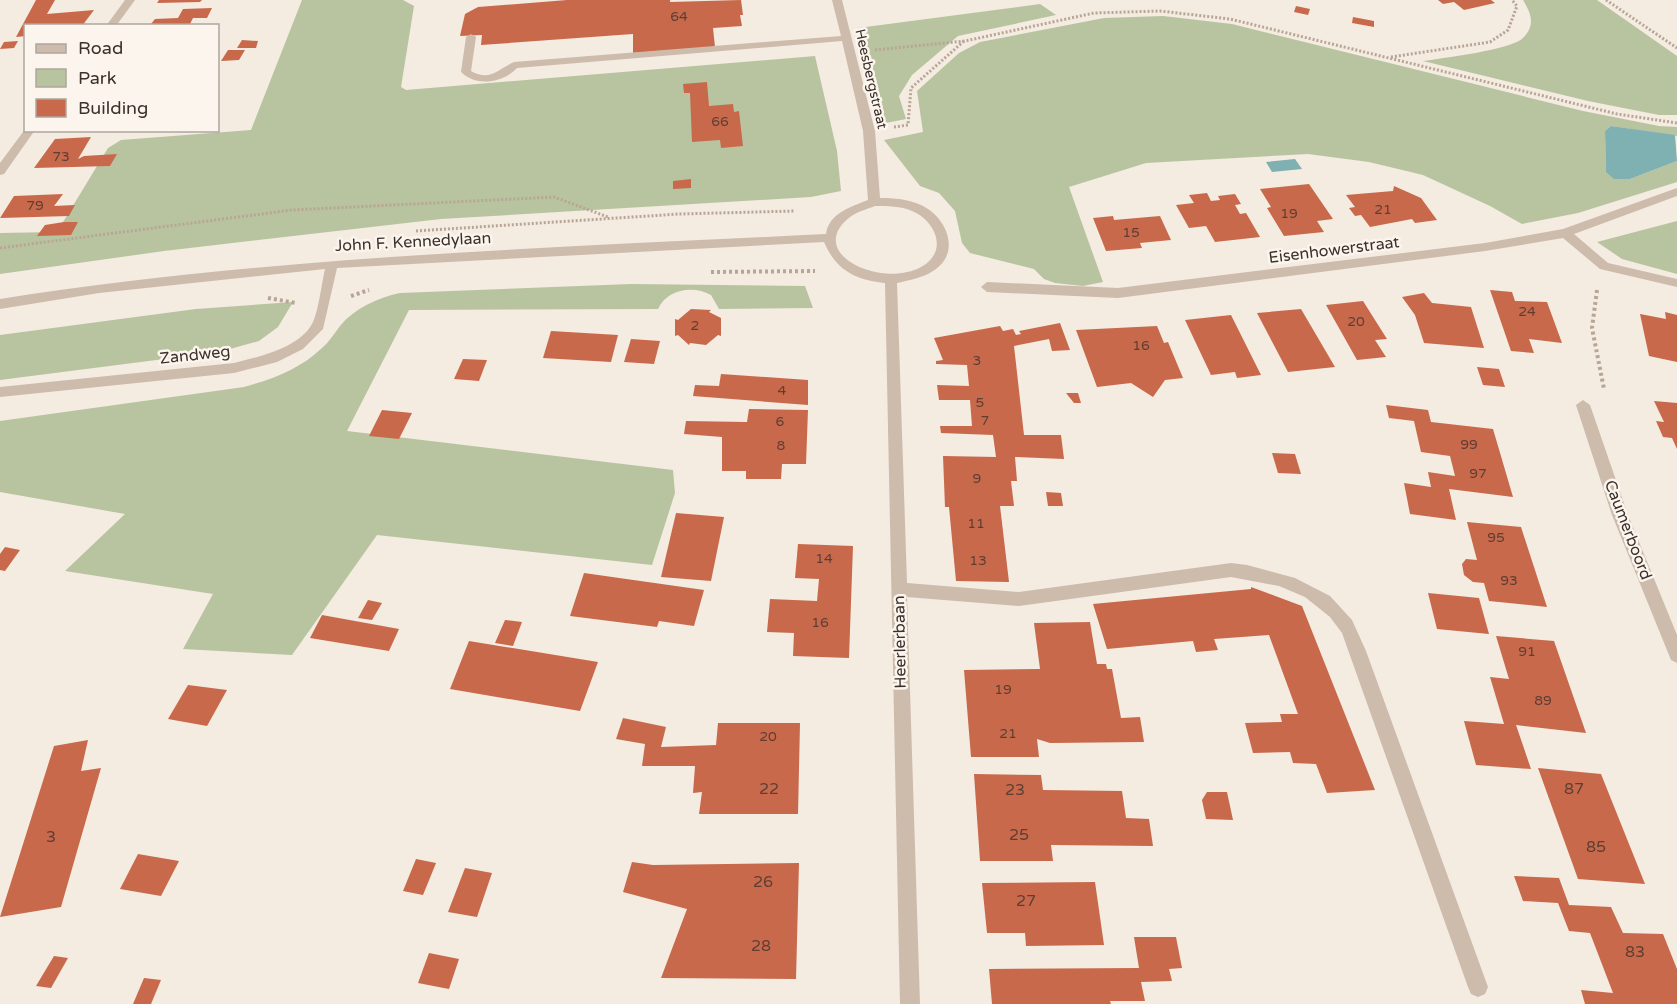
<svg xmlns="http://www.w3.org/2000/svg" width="1677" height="1004" font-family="'Varela Round',sans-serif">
<rect width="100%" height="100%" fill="#f4ebe1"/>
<!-- green -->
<g fill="#b8c4a0">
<polygon points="302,0 403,0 414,6 401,87 406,90 815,56 837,151 841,191 811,197 441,219 164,251 0,274 0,233 57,232 108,148 121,140 251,130"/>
<path d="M1523 0H1597L1677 56V115H1659L1588 101 1423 61C1443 58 1511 50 1523 38 1536 25 1531 13 1523 0Z"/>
<polygon points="1040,4 1056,15 958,36 912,75 899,96 906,119 881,124 858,28"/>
<polygon points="1163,16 1232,24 1583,111 1659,126 1677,127 1677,136 1611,126 1605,131 1606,171 1630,179 1677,161 1677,182 1578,213 1522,224 1490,206 1423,175 1369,162 1308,154 1146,163 1069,187 1103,282 1083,286 1055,283 1044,279 1034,269 970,253 962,243 955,211 939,193 920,186 884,140 923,132 917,91 959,53 980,42 1104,18"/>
<polygon points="1677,221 1677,274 1622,259 1597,242"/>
<path d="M631 284 805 286 813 308 719 309 711 295C693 285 667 289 658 309L409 310 347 431 673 470 675 493 652 565 377 535 292 655 183 649 213 594 65 571 125 514 0 492V421L244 387C273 379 300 369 322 348 329 342 334 334 340 326 355 308 377 298 400 293Z"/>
<polygon points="293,302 278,327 259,341 219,352 0,380 0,335 196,309"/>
</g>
<!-- water -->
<g fill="#7fb0b2">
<polygon points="1611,126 1675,135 1677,161 1630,179 1614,179 1606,172 1605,131"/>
<polygon points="1295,159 1302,169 1272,172 1266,162"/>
</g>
<!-- building -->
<g fill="#c8694b">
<polygon points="36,0 55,0 47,14 94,10 82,26 26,26 26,36 16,37"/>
<polygon points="159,0 202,0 200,2 157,3"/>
<polygon points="567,0 670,0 670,2 741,0 743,15 740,15 742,26 713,28 715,47 633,53 633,34 481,45 482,35 460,36 465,14 478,7"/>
<polygon points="1438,0 1491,0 1495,3 1464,10 1454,2 1443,4"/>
<polygon points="1296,6 1310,9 1308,15 1294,12"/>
<polygon points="212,8 207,18 193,18 189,26 151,24 155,19 178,18 183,9"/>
<polygon points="1353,17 1374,21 1374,27 1352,23"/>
<polygon points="242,40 258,41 256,48 237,48"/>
<polygon points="18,41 14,48 0,49 4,42"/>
<polygon points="228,50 245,50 239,60 221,61"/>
<polygon points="707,82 709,106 733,104 734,112 739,111 743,146 721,148 720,140 692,142 690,93 684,93 683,84"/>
<polygon points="91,137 78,159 84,156 117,154 110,166 34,168 55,139"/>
<polygon points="691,179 691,188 673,189 673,181"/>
<polygon points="1309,184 1333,219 1317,221 1324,232 1284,236 1267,208 1271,207 1260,189"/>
<polygon points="1394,186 1421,198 1437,220 1415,223 1412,219 1370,227 1361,215 1355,216 1349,208 1355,207 1346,195 1393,191"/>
<polygon points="1207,193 1211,201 1220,200 1218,196 1235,194 1241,204 1235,205 1240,214 1246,213 1260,237 1215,242 1206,226 1189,228 1176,205 1194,203 1189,195"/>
<polygon points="63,194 54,206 75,205 69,216 0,218 14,196"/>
<polygon points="1113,216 1114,220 1160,216 1171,240 1140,243 1142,248 1106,251 1093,218"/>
<polygon points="64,222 78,222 71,235 37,236 45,225"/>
<polygon points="1490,290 1512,292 1515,301 1547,302 1562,343 1529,339 1534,353 1511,351"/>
<polygon points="1424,293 1432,303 1471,307 1484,348 1424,343 1415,315 1402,297"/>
<polygon points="1363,301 1387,339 1375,340 1386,357 1357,360 1326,305"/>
<polygon points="691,309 711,310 709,312 721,318 721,336 718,335 706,345 690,343 689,345 678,335 675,336 675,319 678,320"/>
<polygon points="1301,309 1335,367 1288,372 1257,313"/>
<polygon points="1665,312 1677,315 1677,362 1649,356 1640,314 1666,319"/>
<polygon points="1231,315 1261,375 1237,378 1235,372 1211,375 1185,320"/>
<polygon points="1060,323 1070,350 1052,351 1049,339 1014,346 1024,435 1061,435 1064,459 1015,457 1017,481 1011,481 1014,506 1000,506 1009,582 956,581 949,507 945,507 943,456 996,457 993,435 941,433 940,426 972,426 970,400 939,400 937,385 969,386 967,365 936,364 936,361 943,360 934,338 1000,326 1003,331 1013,329 1016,335 1021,334 1019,331"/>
<polygon points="1157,326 1164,343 1168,342 1183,378 1165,380 1153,397 1131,383 1097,387 1076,330"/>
<polygon points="551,331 618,335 611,362 543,358"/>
<polygon points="631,339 660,341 654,364 624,362"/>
<polygon points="463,359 487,360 479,381 454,379"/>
<polygon points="1477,367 1499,369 1505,387 1483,385"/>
<polygon points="721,374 808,380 808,405 693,396 695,385 719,386"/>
<polygon points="1066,393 1078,393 1081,403 1074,403"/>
<polygon points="1654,401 1677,403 1677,449 1672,438 1663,437 1656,421 1664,422"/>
<polygon points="1386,405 1428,410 1431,422 1493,429 1513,497 1449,489 1456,520 1410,514 1404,483 1431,487 1428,472 1455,476 1450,456 1421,452 1414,421 1389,418"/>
<polygon points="749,409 808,410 806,464 782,464 781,479 746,479 746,471 722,471 722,437 684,434 686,421 747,422"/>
<polygon points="382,410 412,413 399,439 369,436"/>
<polygon points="1272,453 1295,454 1301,474 1278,473"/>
<polygon points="1046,492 1061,493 1063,506 1048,506"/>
<polygon points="676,513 724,517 711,581 661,577"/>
<polygon points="1467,522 1521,527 1547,607 1489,601 1484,583 1473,582 1464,575 1462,564 1466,559 1477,560"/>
<polygon points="798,544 853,546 849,658 793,656 794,633 767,632 770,599 817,601 819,579 795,578"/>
<polygon points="5,547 20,550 5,571 0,570 0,554"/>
<polygon points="584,573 704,590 694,626 659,621 657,627 570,616"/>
<polygon points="1251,587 1302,606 1375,790 1327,793 1316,764 1293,763 1290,752 1253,753 1245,723 1282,722 1280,714 1298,714 1269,635 1214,639 1218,650 1196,652 1193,641 1107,649 1093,604 1251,589"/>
<polygon points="1428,593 1479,598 1489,634 1437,629"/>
<polygon points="368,600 382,603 372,620 358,618"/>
<polygon points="322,615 399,629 389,651 310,638"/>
<polygon points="505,620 522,622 513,646 495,643"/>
<polygon points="1090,622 1097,664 1106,664 1107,669 1112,669 1121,718 1140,717 1144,742 1050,743 1037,739 1039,757 971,757 964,670 1040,669 1034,623"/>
<polygon points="1496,636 1554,641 1586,733 1516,725 1531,769 1476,765 1464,721 1504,724 1490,677 1509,679"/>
<polygon points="469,641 598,662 580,711 450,689"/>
<polygon points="188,685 227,690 207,726 168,719"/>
<polygon points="623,718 666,727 661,747 716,745 718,723 800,723 798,814 699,814 702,792 693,793 695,766 642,766 645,744 616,739"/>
<polygon points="88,740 81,771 101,768 61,907 0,917 54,746"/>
<polygon points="1538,768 1601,774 1645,884 1578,879"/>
<polygon points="974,774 1041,775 1043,790 1122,791 1126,818 1149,819 1153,846 1051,845 1053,861 980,861"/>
<polygon points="1207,792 1227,792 1233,820 1206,819 1202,800"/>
<polygon points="138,854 179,861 161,896 120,889"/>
<polygon points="416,859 436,863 423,895 403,891"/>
<polygon points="632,862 653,865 799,863 796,979 661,978 687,909 623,892"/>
<polygon points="465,868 492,873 477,917 448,912"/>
<polygon points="1514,876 1559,878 1569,905 1611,907 1623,933 1663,934 1677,969 1677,1004 1585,1004 1581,990 1613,993 1590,933 1569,931 1558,903 1523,901"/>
<polygon points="1095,882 1104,945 1026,946 1025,933 987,933 982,883"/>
<polygon points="1134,937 1176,937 1182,968 1169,969 1172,981 1141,982 1145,1001 1110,1001 1111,1004 992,1004 989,969 1139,968"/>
<polygon points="429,953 459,959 449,989 418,983"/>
<polygon points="54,956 68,958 51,988 36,986"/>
<polygon points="144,978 161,980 151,1004 133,1004"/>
</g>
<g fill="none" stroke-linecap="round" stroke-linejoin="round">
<!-- path-far1 -->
<g stroke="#b9a596" stroke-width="3" stroke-dasharray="2 2" stroke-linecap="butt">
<polyline points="1606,0 1677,48"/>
<polyline points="875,50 965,41 1094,13 1160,11 1230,19 1617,114 1677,123"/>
<polyline points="1391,57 1490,42 1508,30 1517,6 1512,0"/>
<polyline points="894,127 908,125 911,88 964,41"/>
<polyline points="416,231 679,214 795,211"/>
<polyline points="0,248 292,210 554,197 608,217"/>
</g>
<!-- path -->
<g stroke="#b9a596" stroke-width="4" stroke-dasharray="3 3" stroke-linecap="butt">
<polyline points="711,272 815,271"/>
<polyline points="1597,290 1592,328 1604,389"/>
<polyline points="351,296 369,290"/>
<polyline points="268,298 296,303"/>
</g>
<!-- minor -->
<g fill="#cdbbac" fill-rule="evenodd">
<polygon points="125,0 135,0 116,26 106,26"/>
<path d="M832 0H842L875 131 880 198C894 198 908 199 921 205 947 217 962 253 933 271 922 278 910 280 897 283L907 583 1019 592 1231 563 1247 565 1295 578 1330 596 1352 620 1366 651 1488 987 1485 994 1478 997 1471 994 1468 987 1342 633 1330 617 1305 597 1279 586 1231 577 1019 606 907 597 920 1004H900L885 283C855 280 836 270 824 242L337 268 323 329 303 349 277 362 234 373 0 397V387L234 363C258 357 299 348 312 324 318 314 322 282 325 269L99 293 0 309V299C273 256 550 248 826 234 829 213 851 207 868 200L863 131 842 41 517 68C503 83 476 87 461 72L466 37 471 34 476 37 471 71C490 82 498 69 514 62L841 36ZM875 206C887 206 901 206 912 211 936 221 949 252 921 267 881 289 804 253 850 217 857 212 867 209 875 206Z"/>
<polygon points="26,128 26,130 35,130 4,174 0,175 0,163"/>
<polygon points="1677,188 1677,196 1574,234 1608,263 1677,279 1677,287 1600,269 1563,238 1485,251 1118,298 987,292 981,287 987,282 1118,288 1485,243 1563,229"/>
<polygon points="1583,400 1590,405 1628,515 1677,635 1677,663 1671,660 1669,655 1612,515 1576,405"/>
</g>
</g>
<g text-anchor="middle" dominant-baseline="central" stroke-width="5" stroke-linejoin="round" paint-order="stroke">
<!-- number labels -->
<g font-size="14" fill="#5e3e33">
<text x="679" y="16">64</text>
<text x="720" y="121">66</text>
<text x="61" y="156">73</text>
<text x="35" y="205">79</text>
<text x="1383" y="209">21</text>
<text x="1289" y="213">19</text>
<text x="1131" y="232">15</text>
<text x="1527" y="311">24</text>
<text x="1356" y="321">20</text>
<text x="695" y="325">2</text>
<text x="1141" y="345">16</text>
<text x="977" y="360">3</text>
<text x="782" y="390">4</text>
<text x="980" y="402">5</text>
<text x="985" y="420">7</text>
<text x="780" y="421">6</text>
<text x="1469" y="444">99</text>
<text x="781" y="445">8</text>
<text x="1478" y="473">97</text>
<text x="977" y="478">9</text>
<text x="976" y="523">11</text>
<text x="1496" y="537">95</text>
<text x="824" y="558">14</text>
<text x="978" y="560">13</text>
<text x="1509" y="580">93</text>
<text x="820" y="622">16</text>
<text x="1527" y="651">91</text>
<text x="1003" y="689">19</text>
<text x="1543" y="700">89</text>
<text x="1008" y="733">21</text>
<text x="768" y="736">20</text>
</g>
<!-- far-street labels -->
<g font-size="14" fill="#3b302b" stroke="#fbf5ee">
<text transform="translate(871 79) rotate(77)">Heesbergstraat</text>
</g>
<!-- street labels -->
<g font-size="16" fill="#3b302b" stroke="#fbf5ee">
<text transform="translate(413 242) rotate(-3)">John F. Kennedylaan</text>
<text transform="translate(1334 250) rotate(-7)">Eisenhowerstraat</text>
<text transform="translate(195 355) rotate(-6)">Zandweg</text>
<text transform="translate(1628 530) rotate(69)">Caumerboord</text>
<text transform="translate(900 642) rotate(-91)">Heerlerbaan</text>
</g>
<!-- near-number labels -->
<g font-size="16" fill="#5e3e33">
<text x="769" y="789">22</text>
<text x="1574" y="789">87</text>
<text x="1015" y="790">23</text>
<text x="1019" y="835">25</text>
<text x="51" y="837">3</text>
<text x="1596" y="847">85</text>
<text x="763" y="882">26</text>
<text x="1026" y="901">27</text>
<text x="761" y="946">28</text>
<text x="1635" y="952">83</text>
</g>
</g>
<!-- legend -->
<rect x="24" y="24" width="195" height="108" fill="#fbf5ee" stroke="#aea6a0" stroke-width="1.5"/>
<rect x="36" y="44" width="30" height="9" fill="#cdbbac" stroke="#aea6a0" stroke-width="1.5"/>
<text x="78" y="54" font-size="18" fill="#3b302b">Road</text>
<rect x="36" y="69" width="30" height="18" fill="#b8c4a0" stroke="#aea6a0" stroke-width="1.5"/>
<text x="78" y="84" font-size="18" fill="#3b302b">Park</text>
<rect x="36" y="99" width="30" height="18" fill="#c8694b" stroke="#aea6a0" stroke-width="1.5"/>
<text x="78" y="114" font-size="18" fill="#3b302b">Building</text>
</svg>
